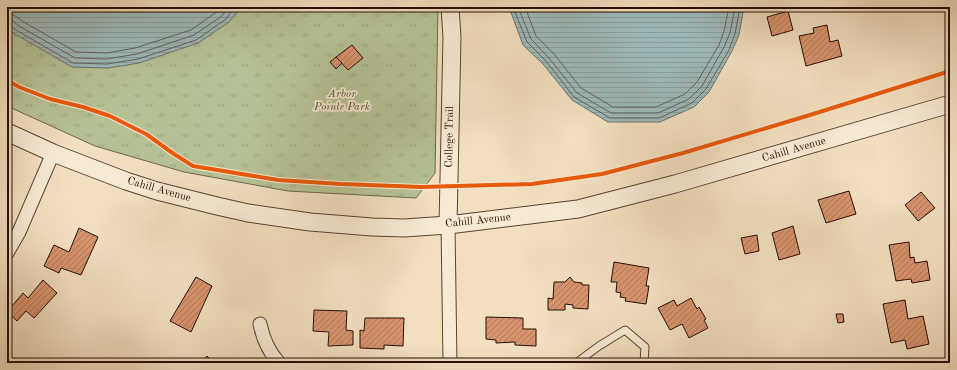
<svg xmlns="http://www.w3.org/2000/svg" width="957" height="370" font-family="'Old Standard TT',serif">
<defs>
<pattern id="park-tufts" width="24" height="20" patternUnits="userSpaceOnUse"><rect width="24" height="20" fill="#b6c295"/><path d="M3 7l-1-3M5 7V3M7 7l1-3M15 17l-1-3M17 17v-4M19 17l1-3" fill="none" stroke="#9ca67f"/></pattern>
<pattern id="water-rules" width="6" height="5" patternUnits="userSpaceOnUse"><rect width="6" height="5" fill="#9ebabb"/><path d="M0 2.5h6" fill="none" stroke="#889f9f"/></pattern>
<pattern id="building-hatch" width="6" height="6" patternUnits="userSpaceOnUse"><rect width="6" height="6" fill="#d8946f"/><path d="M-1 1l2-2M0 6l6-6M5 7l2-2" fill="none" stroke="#af7759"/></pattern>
</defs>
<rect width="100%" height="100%" fill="#f2dfbf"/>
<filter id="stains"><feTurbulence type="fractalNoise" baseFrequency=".005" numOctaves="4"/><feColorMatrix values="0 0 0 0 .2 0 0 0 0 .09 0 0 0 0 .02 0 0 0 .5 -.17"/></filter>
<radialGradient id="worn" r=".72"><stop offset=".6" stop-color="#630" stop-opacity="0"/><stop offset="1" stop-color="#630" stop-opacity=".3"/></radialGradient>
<!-- park -->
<polygon fill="url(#park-tufts)" stroke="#6e684d" points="7,7 438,7 435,173 416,198 288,191 184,172 95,146 7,106"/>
<!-- water -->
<g fill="url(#water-rules)" stroke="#6e7572">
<polygon points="7,7 237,7 237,12 229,22 198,43 139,63 108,68 72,67 13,33 7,27"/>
<polygon points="509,7 744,7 739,35 732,51 709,92 694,107 660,122 608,122 572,100 543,64 523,45"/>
</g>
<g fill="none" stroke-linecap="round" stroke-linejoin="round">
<!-- shore -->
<g stroke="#626460" stroke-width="1">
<polyline points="513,7 527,42 546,61 574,97 610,118 659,118 692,103 706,89 729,50 735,34 740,7"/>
<polyline points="518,7 531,39 549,58 577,93 611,113 658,113 689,99 702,86 724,47 730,33 735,7"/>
<polyline points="525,7 536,36 554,54 581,88 613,107 656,107 685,94 697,82 719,45 724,31 729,7"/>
<polyline points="7,14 14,15 22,21 76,52 107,53 135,48 191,30 218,11 221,7"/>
<polyline points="7,20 13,21 19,26 75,58 107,59 137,54 194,35 222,16 228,7"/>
<polyline points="7,25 10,25 16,30 73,63 107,64 138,59 196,40 226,19 232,11 233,7"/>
</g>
</g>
<!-- building -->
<g fill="url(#building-hatch)" stroke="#260e05">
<polygon points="788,11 793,30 772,36 767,17"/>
<polygon points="827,25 830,42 838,40 842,56 806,66 799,36 814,33 813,28"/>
<polygon points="352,45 363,58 348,70 336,57"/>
<polygon points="336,57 342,63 336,69 330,62"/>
<polygon points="849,191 856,214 826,223 818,200"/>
<polygon points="921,192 935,208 918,221 905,205"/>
<polygon points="793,226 800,254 779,260 772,233"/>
<polygon points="79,228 98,237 81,275 61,268 59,273 44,266 54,245 69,252"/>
<polygon points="757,235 759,251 745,254 741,238"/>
<polygon points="909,242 910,258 914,257 915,263 927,261 930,280 912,283 911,279 896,281 889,245"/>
<polygon points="614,262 649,268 646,286 649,286 646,304 625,301 626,298 620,297 621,293 616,292 617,282 611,282"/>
<polygon points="196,277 212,286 191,332 170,321"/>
<polygon points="570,277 574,282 582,283 582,285 589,285 588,309 573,308 573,305 565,304 565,310 548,310 548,298 553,299 554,282 565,282"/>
<polygon points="43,280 57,293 34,318 26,311 17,321 7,312 23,293 28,298"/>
<polygon points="691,298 697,309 699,307 706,319 704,320 708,328 689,338 682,324 670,330 658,308 674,300 677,306"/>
<polygon points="905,300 908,319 923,316 929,344 907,349 905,340 891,343 883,304"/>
<polygon points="314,310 347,311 346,330 353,331 353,345 328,346 329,332 313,331"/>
<polygon points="836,314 843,314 844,322 838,323"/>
<polygon points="486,317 523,318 523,329 536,329 536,346 515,345 515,342 496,343 496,340 486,339"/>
<polygon points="365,318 404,318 403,346 384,345 384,349 360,348 360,330 364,331"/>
<polygon points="207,356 214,363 201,363"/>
<polygon points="691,359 710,361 710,363 690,363"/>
<polygon points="923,359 924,363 908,363"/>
</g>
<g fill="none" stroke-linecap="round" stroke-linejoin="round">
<!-- service casing -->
<g stroke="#594234" stroke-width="9">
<polyline id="service" points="576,363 599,346 625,330 645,347 644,363"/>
</g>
<!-- minor casing -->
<g stroke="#594234" stroke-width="15">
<g id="minor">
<polyline points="448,225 450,363"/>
<polyline points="7,253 19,232 53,153"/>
<path d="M260 324C263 339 268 351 279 363"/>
</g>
</g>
<!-- tertiary casing -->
<g stroke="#594234" stroke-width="19">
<g id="tertiary">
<polyline points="7,132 53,153 126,181 157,191 217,206 248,213 310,222 372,227 404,228 448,225 578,209 675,184 950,104"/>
<polyline points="448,225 452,37 450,7"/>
</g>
</g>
<!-- service -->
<use href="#service" stroke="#f7ead5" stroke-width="7"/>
<!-- minor -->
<use href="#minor" stroke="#f7ead5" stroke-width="13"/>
<!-- tertiary -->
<use href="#tertiary" stroke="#f7ead5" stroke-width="17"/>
<!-- cycleway casing -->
<g stroke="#f7ead5" stroke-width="6">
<polyline id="cycleway" points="7,80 19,87 50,99 83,107 110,116 146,134 174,154 193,166 278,180 341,184 422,187 532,184 602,174 683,153 810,115 950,71"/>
</g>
<!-- cycleway -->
<use href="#cycleway" stroke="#e8590c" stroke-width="4"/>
</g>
<g text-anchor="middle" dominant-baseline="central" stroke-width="3.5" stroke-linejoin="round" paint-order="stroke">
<!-- park labels -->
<g font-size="11" font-style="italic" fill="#584d37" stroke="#f7ead5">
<text x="342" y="94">Arbor<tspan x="342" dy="13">Pointe Park</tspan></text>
</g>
<!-- street labels -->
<g font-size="11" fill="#260e05" stroke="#f7ead5">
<text transform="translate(450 137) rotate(-89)">College Trail</text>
<text transform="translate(794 150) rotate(-16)">Cahill Avenue</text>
<text transform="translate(159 190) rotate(16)">Cahill Avenue</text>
<text transform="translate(478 221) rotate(-6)">Cahill Avenue</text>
</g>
</g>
<!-- margin -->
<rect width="957" height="370" fill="none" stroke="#f2dfbf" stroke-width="24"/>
<rect x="8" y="8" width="941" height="354" fill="none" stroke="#260e05" stroke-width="2"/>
<rect x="12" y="12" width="933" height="346" fill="none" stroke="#260e05"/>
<rect width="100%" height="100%" filter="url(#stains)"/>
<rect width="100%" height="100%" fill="url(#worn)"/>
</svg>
